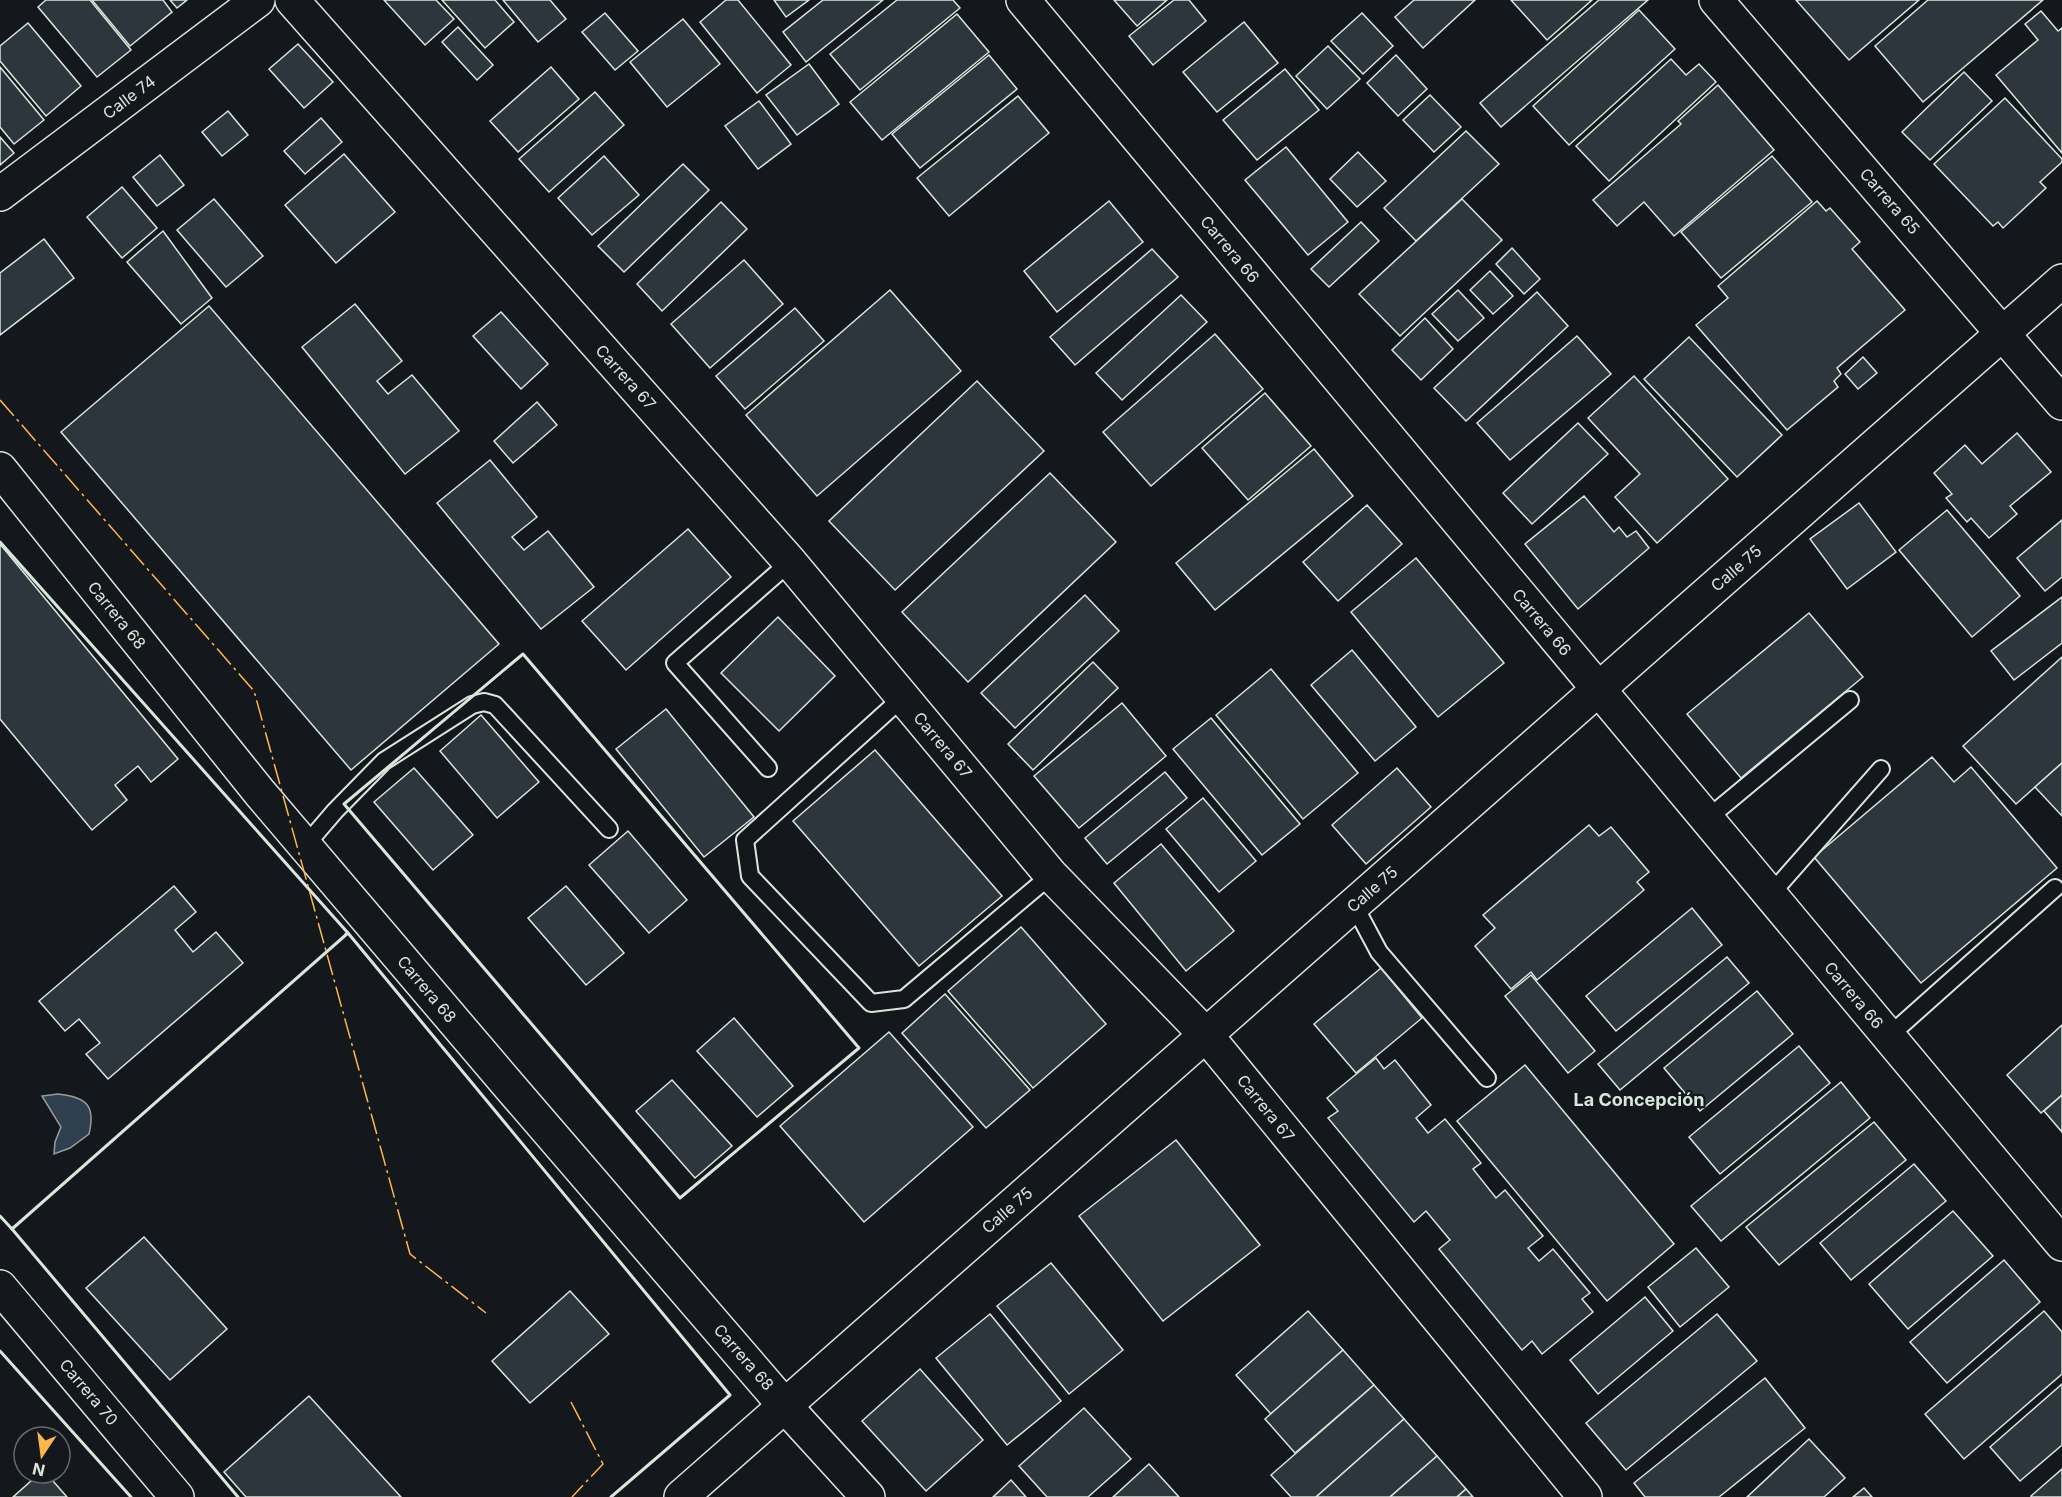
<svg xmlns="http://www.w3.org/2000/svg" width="2062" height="1497" font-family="Inter,sans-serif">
<rect width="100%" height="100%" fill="#14181c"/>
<!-- water -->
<path fill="#2f3f4d" stroke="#939e99" stroke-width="1.5" d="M58 1094C86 1097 96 1105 89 1134L70 1148 54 1154 55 1142 61 1127 42 1096Z"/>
<!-- building -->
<g fill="#2c363c" stroke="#d8e6dc" stroke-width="1.5">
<polygon points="46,0 90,0 131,50 97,77 38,7"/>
<polygon points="92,0 163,0 172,12 130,46"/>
<polygon points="170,0 187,0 177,8"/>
<polygon points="384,0 436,0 454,19 425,45"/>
<polygon points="442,0 495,0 514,22 485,48"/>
<polygon points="503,0 550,0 566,19 538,42"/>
<polygon points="726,0 738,0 791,65 757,93 700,22"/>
<polygon points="774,0 809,0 786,17"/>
<polygon points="823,0 883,0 806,62 783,32"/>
<polygon points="897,0 953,0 960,8 860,90 830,54"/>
<polygon points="1114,0 1167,0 1137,26"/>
<polygon points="1174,0 1189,0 1206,21 1153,65 1129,36"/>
<polygon points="1414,0 1475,0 1423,48 1395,17"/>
<polygon points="1511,0 1592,0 1547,40"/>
<polygon points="1599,0 1648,0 1501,127 1480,103"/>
<polygon points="1796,0 1919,0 1849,60"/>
<polygon points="1928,0 2043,0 1923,102 1875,46"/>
<polygon points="1639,10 1675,49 1569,145 1533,106"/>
<polygon points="2041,11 2058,31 2062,28 2062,153 1996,75 2038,40 2025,24"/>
<polygon points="605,13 638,51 615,70 582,32"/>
<polygon points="1362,13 1393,46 1363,74 1331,41"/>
<polygon points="957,14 989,52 882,140 850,102"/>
<polygon points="683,19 720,64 667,107 630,62"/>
<polygon points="1244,22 1278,63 1217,112 1183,72"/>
<polygon points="28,23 81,86 46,116 0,61 0,46"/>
<polygon points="458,27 493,65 477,80 442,42"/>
<polygon points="298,44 333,82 304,108 269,69"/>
<polygon points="1328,46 1360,79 1327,109 1296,76"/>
<polygon points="989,55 1017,89 920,168 892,134"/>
<polygon points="1396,55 1427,89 1398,116 1367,83"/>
<polygon points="1671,59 1686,75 1699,64 1716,82 1609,181 1576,146"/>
<polygon points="809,64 839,104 797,135 766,95"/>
<polygon points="0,67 44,120 14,144 0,127"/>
<polygon points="551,67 579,99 518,152 490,121"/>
<polygon points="1285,69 1319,110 1257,160 1223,120"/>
<polygon points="1964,72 1992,101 1930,160 1902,132"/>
<polygon points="1718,85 1774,150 1674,236 1644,202 1617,226 1593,200 1681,124 1678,121"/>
<polygon points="595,92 624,125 549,192 519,159"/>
<polygon points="1430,95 1461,127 1434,152 1403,120"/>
<polygon points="1018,96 1049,133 949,216 917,178"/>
<polygon points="2005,98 2062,159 2062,162 2040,182 2046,188 2003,228 1998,222 1993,226 1934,164"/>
<polygon points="759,101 791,144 758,169 725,126"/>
<polygon points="228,111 248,135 222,156 202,132"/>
<polygon points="321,118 342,142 305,174 284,151"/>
<polygon points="1466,131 1499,164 1416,241 1384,208"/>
<polygon points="0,137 14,153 0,165"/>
<polygon points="1286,147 1348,222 1308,255 1245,180"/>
<polygon points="1358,152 1386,181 1357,207 1330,179"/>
<polygon points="344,154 395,212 336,263 285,205"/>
<polygon points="160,155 184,185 157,206 133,177"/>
<polygon points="604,156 639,195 592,235 558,198"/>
<polygon points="1772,156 1812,202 1721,278 1681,232"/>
<polygon points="683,164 709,190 624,272 598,246"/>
<polygon points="122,187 157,228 122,258 87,217"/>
<polygon points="214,199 263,256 226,287 177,230"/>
<polygon points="1462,199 1502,240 1400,336 1359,294"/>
<polygon points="1109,201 1143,242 1057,312 1024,271"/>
<polygon points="1817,201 1826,211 1830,208 1860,242 1852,249 1905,310 1837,368 1841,374 1834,381 1838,387 1787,430 1696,325 1728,298 1718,286"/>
<polygon points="721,202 747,229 662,311 637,284"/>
<polygon points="1361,222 1379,241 1329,287 1311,269"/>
<polygon points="163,231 212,298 181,324 127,262"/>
<polygon points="44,239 74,278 0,335 0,273"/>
<polygon points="1512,248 1540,279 1524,294 1496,264"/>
<polygon points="1152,249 1178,277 1075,365 1050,337"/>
<polygon points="744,260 783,304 710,368 671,324"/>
<polygon points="1490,271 1513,296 1493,314 1470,290"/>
<polygon points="890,290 961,371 817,496 746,415"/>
<polygon points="1458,290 1484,318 1458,341 1432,314"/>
<polygon points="1537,292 1568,326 1466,421 1434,388"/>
<polygon points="1181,295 1207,322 1122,400 1096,373"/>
<polygon points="355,304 402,361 377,381 388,394 412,375 459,431 405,474 302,347"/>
<polygon points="209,306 499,644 351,770 61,432"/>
<polygon points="795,308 824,341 745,409 716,376"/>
<polygon points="501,312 548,364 521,389 473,336"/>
<polygon points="1425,318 1453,349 1421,380 1392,350"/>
<polygon points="1215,334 1263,389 1151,486 1103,432"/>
<polygon points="1577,336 1611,374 1510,460 1477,423"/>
<polygon points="1689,337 1782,435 1737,477 1644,379"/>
<polygon points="1863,357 1877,373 1858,389 1845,374"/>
<polygon points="1634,376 1728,479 1657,543 1615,497 1640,474 1588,418"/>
<polygon points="977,381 1044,451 895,590 829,521"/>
<polygon points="1265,393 1311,446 1248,500 1202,448"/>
<polygon points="537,402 557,425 513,463 494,441"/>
<polygon points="1578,423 1608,454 1532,524 1503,493"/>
<polygon points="2017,433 2051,472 2010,506 2017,514 1989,538 1971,518 1967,522 1946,498 1952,494 1934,473 1965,445 1982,464"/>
<polygon points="1314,449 1353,496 1215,610 1176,563"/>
<polygon points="490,460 537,517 512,537 524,550 548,531 594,587 541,629 437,503"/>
<polygon points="1050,473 1116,542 968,682 902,612"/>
<polygon points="1584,496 1614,532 1619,527 1627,537 1636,531 1649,548 1578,609 1525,544"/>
<polygon points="1859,503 1896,552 1847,589 1810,539"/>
<polygon points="1367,505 1402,544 1338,601 1303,562"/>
<polygon points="1947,510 2020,596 1972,637 1899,550"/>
<polygon points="2062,520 2062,577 2045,591 2017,558"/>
<polygon points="688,529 731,577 626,670 582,621"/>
<polygon points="0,544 178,759 151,782 138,766 115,785 127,800 92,830 0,719"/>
<polygon points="1416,558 1504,663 1438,717 1351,612"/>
<polygon points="1085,595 1119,631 1015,728 981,693"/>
<polygon points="2062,597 2062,643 2014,680 1991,651"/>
<polygon points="1809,613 1863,677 1741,778 1687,714"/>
<polygon points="778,617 835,676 779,731 721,673"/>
<polygon points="1352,650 1416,727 1375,761 1311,685"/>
<polygon points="2062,657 2062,763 2016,804 1963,746"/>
<polygon points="1093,662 1118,688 1033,770 1008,744"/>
<polygon points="1271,669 1358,773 1303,819 1216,715"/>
<polygon points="1122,703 1166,756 1079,828 1034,776"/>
<polygon points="666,709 754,817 704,857 616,749"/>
<polygon points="481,715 539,782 497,818 440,751"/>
<polygon points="1211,718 1300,824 1262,855 1173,749"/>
<polygon points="875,750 1002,896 919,966 793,821"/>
<polygon points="1932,757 1954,782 1971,767 2057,868 1921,983 1814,857"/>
<polygon points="2062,763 2062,816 2035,787"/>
<polygon points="414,768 473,835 433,870 374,802"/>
<polygon points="1397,768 1431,807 1366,864 1332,825"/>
<polygon points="1165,772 1187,798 1107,864 1085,838"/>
<polygon points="1203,798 1256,861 1219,892 1166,829"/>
<polygon points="1589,825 1599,836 1611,827 1649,872 1637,882 1644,890 1537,980 1531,972 1511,989 1475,946 1495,928 1483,915"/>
<polygon points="628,831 687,900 649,933 589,865"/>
<polygon points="1161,844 1234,931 1186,971 1114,883"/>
<polygon points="174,886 196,912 175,930 193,952 216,932 243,963 108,1079 86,1054 100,1043 79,1019 65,1031 39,1001"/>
<polygon points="566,886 624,953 586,985 528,918"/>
<polygon points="1692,908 1722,945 1616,1031 1586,996"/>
<polygon points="1021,927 1106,1024 1033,1088 948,991"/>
<polygon points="1727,957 1749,983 1620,1090 1598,1064"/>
<polygon points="1381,968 1422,1018 1356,1073 1314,1024"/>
<polygon points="1531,975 1595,1051 1568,1073 1505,996"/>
<polygon points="1757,991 1793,1034 1700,1111 1664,1068"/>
<polygon points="945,994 1030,1090 986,1128 902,1033"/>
<polygon points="734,1018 793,1086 757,1117 697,1051"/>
<polygon points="2062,1025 2062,1095 2041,1113 2007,1075"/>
<polygon points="889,1032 973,1127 864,1222 780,1126"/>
<polygon points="1799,1046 1830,1083 1720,1174 1689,1137"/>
<polygon points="1376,1058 1384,1069 1395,1060 1431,1105 1416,1118 1428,1133 1445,1119 1481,1163 1473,1169 1496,1198 1505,1190 1543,1236 1528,1248 1539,1261 1553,1249 1590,1293 1582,1299 1593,1312 1542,1354 1532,1341 1522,1350 1439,1249 1450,1240 1426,1211 1414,1222 1328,1118 1338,1111 1327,1098"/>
<polygon points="1525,1065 1674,1244 1607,1301 1457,1121"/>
<polygon points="672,1080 732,1146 695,1178 636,1111"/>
<polygon points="1841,1082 1870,1118 1721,1241 1691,1206"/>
<polygon points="2062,1095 2062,1132 2044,1111"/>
<polygon points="1874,1122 1906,1160 1779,1265 1746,1227"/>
<polygon points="1176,1140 1260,1245 1163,1321 1079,1216"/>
<polygon points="1914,1164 1946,1201 1851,1280 1820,1243"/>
<polygon points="1953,1211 1993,1256 1908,1329 1869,1284"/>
<polygon points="144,1237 227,1329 170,1380 86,1288"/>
<polygon points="1696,1248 1729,1287 1680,1327 1648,1287"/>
<polygon points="2004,1260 2040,1302 1947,1383 1910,1342"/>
<polygon points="1051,1263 1123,1350 1069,1394 997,1306"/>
<polygon points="570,1291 609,1334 530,1403 492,1361"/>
<polygon points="1645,1297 1673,1331 1598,1394 1570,1360"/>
<polygon points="1308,1311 1343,1350 1271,1414 1236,1375"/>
<polygon points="2044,1311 2062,1332 2062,1374 1964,1459 1925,1414"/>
<polygon points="990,1314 1061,1401 1007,1445 936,1358"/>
<polygon points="1717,1314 1757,1361 1626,1470 1586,1423"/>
<polygon points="1343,1350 1374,1385 1295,1453 1265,1419"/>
<polygon points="920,1369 983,1440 926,1491 862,1421"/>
<polygon points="1765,1378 1805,1428 1719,1497 1645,1497 1634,1483"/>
<polygon points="2062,1384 2062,1445 2020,1481 1990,1447"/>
<polygon points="1374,1385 1404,1419 1316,1497 1291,1497 1271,1475"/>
<polygon points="309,1396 401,1497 246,1497 224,1472"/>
<polygon points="1084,1408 1131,1459 1088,1497 1047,1497 1019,1466"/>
<polygon points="1404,1419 1437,1456 1390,1497 1316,1497"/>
<polygon points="1809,1439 1845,1478 1824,1497 1747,1497"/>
<polygon points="1437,1456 1466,1489 1457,1497 1390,1497"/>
<polygon points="1149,1464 1179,1497 1113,1497"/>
<polygon points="2062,1469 2062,1497 2031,1497 2031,1496"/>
<polygon points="40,1473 46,1473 67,1497 13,1497"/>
<polygon points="1011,1480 1026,1497 993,1497"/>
<polygon points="1864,1488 1872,1497 1853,1497"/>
<polygon points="1466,1489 1473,1497 1457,1497"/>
</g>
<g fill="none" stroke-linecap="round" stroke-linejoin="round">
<!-- lane casing -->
<g stroke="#d8e6dc" stroke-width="20">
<g id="lane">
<polyline points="902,698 745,840 750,876 871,1003 904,999 1051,875"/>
<polyline points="768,768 675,663 790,562"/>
<polyline points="1707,819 1850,700"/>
<polyline points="305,846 335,811 384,761 472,705 484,702 495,705 609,829"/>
<polyline points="1770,895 1881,769"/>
<polyline points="1354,905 1379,952 1487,1078"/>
<polyline points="1889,1036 2055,888"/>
</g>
</g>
<!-- street casing -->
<g stroke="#d8e6dc" stroke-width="36">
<g id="street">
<polyline points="292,0 790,562 1051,875 1206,1035 1585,1497"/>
<polyline points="1023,0 2062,1244"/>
<polyline points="1716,0 2062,403"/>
<polyline points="0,194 258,0"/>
<polyline points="0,469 260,793 511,1088 785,1406 868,1497"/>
<polyline points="0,1287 177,1497"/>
</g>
</g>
<!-- secondary casing -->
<g stroke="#d8e6dc" stroke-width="36">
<polyline id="secondary" points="681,1497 2062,281"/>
</g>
<!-- lane -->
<use href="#lane" stroke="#14181c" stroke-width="16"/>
<!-- street -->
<use href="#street" stroke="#14181c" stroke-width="33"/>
<!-- secondary -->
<use href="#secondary" stroke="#14181c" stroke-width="33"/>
<!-- wall -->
<g stroke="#d8e6dc" stroke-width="3">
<polyline points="0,542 348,933 346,934"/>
<polygon points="523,654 859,1048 680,1198 344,804"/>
<polyline points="0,1216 12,1229 13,1228"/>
<polyline points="0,1351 131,1497"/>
<polyline points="238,1497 12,1229 348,933 730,1395 611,1497"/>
</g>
<!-- power -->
<g stroke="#ffb74d" stroke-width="1.5" stroke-dasharray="21 4.5 3 4.5" stroke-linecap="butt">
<polyline points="0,400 254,691 410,1254 486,1313"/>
<polyline points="571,1402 603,1464 572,1497"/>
</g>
</g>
<g text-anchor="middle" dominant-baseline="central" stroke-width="4.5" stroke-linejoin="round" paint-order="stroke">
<!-- street labels -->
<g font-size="16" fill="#d8e6dc" stroke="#14181c">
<text transform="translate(129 97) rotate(-37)">Calle 74</text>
<text transform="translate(1890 201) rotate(49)">Carrera 65</text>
<text transform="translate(1230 249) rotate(50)">Carrera 66</text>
<text transform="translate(626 377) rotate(48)">Carrera 67</text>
<text transform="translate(1736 568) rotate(-41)">Calle 75</text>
<text transform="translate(117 615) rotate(51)">Carrera 68</text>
<text transform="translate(1542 622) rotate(50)">Carrera 66</text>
<text transform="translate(943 745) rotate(50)">Carrera 67</text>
<text transform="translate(1372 889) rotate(-41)">Calle 75</text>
<text transform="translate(427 989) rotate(50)">Carrera 68</text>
<text transform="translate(1854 995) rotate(50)">Carrera 66</text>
<text transform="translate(1266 1108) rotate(51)">Carrera 67</text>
<text transform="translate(1007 1210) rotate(-41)">Calle 75</text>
<text transform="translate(744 1357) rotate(49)">Carrera 68</text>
<text transform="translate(89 1392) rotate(50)">Carrera 70</text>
</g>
<!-- neighbourhood labels -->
<g font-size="18" font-weight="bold" fill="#d8e6dc" stroke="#14181c">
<text x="1639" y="1099">La Concepción</text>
</g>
</g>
<!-- north arrow -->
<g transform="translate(42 1455) rotate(193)"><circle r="28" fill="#14181c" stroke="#626a69" stroke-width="1.5"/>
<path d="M0-4.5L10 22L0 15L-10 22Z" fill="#ffb74d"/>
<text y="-9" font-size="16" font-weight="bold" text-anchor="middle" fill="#d8e6dc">N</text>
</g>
</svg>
